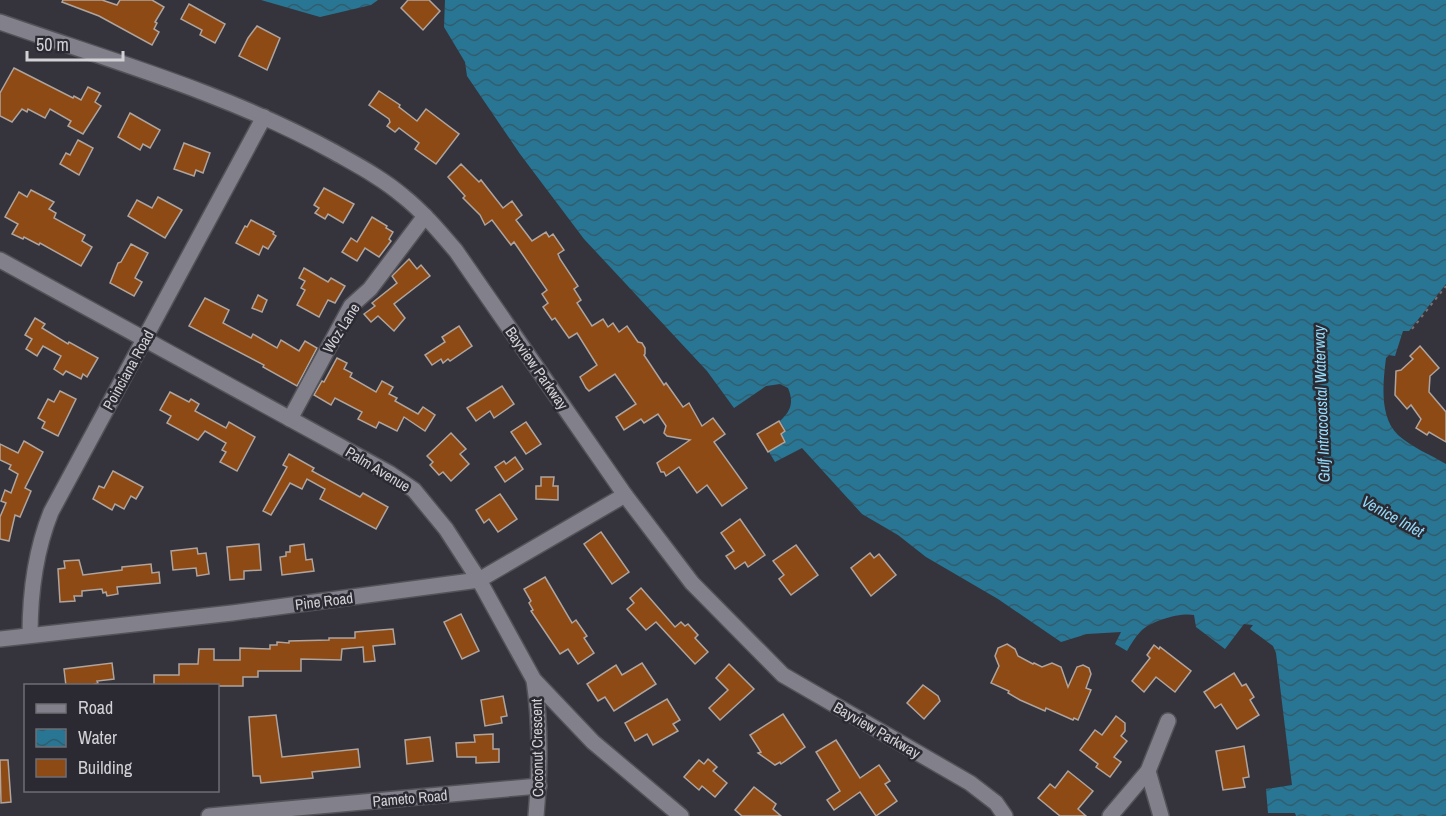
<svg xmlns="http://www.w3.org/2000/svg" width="1446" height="816" font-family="'Archivo Narrow',sans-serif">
<defs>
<pattern id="water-waves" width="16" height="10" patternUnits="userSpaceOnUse" patternTransform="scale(1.5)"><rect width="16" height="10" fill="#287694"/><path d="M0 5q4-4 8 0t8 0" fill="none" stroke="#325d6e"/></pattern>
</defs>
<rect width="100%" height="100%" fill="#35343c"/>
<!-- water -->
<g fill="url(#water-waves)">
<polygon points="261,0 378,0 371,5 320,17"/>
<path d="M445 0H1446V284L1409 331H1403L1395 356 1389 355 1386 358C1383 382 1379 417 1398 435 1411 447 1431 455 1446 464V816H1296L1295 813H1268L1266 789 1292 785 1276 653 1273 646 1250 629 1253 625 1244 624 1225 649 1196 627 1194 615C1181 612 1150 621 1141 631 1135 637 1131 644 1127 651L1115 644 1121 632 1087 634 1061 642 998 599 926 557 898 535 862 514 802 448 775 462 769 452 786 442 781 434 786 431 780 421C791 411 794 402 788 388L780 384 766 386 734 408 707 371 584 239 520 154 467 76 465 62 444 27Z"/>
</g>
<!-- building -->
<g fill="#8d4a15" stroke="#afa49e" stroke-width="1.5">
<polygon points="63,0 102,0 117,5 120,0 152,0 164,7 155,22 157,23 154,29 159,32 152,45 99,16 62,2"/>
<polygon points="408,0 429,0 440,11 423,30 401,8"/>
<polygon points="189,4 225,24 215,43 200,35 202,30 181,19"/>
<polygon points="257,26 280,38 267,70 239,56 248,38"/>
<polygon points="14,68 73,98 74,96 81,100 88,87 100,93 95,102 101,106 83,134 68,126 71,121 50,109 45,118 28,109 27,112 22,109 12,122 0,116 0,93"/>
<polygon points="379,91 400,105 399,107 417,121 426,109 459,134 436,164 415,149 419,143 399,128 395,132 387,126 390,122 389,119 369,105"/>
<polygon points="130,113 160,130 150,148 143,144 140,150 118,137"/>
<polygon points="78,140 93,148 79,175 60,164 66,153 70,155"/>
<polygon points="184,143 210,153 203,173 196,170 194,176 174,169"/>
<polygon points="461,164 479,182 481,180 503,208 512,201 522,215 516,220 532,241 546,232 549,237 553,234 564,250 558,254 560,259 578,286 574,289 581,300 577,303 592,326 603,319 608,327 613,323 619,332 627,326 638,342 642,343 645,348 645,354 644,355 664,385 666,383 683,407 689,403 702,426 713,418 725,434 714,442 747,488 722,506 707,485 697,493 679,467 666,476 664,472 661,472 657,463 690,440 667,436 664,433 666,426 658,414 644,423 641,419 624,430 616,417 636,404 615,374 589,391 586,388 580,377 597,365 577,333 569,338 555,318 552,320 543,307 548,303 542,294 547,290 514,242 511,245 492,220 485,225 480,215 463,198 465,196 448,177"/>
<polygon points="324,188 354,204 343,223 328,214 325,219 315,213 319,208 314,205"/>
<polygon points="31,190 54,202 49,209 56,213 54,218 85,235 82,241 92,247 81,266 40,243 39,245 24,237 23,239 12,234 18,224 5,217 19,192 27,197"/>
<polygon points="158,197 182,210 165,238 128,216 137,200 152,208"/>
<polygon points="372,217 387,226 386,228 393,232 389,239 391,241 379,257 365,248 357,261 342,252 351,238 357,242"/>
<polygon points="251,220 274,232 273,234 276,236 268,249 263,246 259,255 236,243 245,226 247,227"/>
<polygon points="131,244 148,253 135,278 142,282 134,296 110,283 118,263 121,262"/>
<polygon points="409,259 417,269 421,265 430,276 394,304 405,318 394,331 378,316 371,322 364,314 375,306 372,303 397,283 392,276"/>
<polygon points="304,268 328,282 331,278 345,286 335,303 328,300 319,317 297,305 305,290 301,288 305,281 299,278"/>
<polygon points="258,295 267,300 262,312 252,308"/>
<polygon points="205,298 229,310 223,323 251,338 253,334 277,348 281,340 299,351 305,341 317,348 297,386 263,367 264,365 189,326"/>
<polygon points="35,318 45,324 42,328 68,344 69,342 98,358 87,377 83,374 81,379 66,371 63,375 54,369 61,356 43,346 37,356 26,349 32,339 25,335"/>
<polygon points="459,326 472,346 450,361 448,359 443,363 441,359 432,365 425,355 445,342 442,337"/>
<polygon points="1420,346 1439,368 1430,376 1429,392 1446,412 1446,442 1429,432 1427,435 1416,428 1421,419 1411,405 1407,409 1395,395 1396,371 1401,370 1413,359 1410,356"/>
<polygon points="337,358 347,363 344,369 352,373 350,377 376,392 382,381 393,387 389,394 397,398 395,401 418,414 423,407 435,415 425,431 404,417 397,431 379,422 376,428 358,419 362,412 335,398 331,405 314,395 322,381 324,382"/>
<polygon points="502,386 514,404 494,418 490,411 476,421 467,408"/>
<polygon points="60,391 76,399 58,436 42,428 45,422 38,418 48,399 54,402"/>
<polygon points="170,392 189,402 191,399 199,404 195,411 226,428 229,422 255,437 237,471 220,462 226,452 222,450 226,443 205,431 198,440 167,423 171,416 160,410"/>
<polygon points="779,421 785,431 781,434 785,442 768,452 757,434"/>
<polygon points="526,422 541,444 526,454 511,432"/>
<polygon points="451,433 466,449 460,454 469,464 451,481 443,472 439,475 430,465 433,462 427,456"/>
<polygon points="24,441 43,452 25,488 31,491 20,517 15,515 9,541 0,539 0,517 6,503 1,501 5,490 11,493 18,474 9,469 11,465 0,460 0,444 18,453"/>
<polygon points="289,454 314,468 312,471 360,497 363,493 388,507 376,529 320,499 325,489 307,479 302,489 290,483 271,515 263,511 287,467 283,465"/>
<polygon points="515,457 523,469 505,482 495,467 504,461 506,464"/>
<polygon points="113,471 143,487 136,499 131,496 124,509 115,504 112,510 93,499 99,486 104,488"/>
<polygon points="541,477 554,477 553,486 558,486 558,500 536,499 536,486 541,486"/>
<polygon points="500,494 517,519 498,532 489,519 484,523 476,510"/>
<polygon points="740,519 765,555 748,567 745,562 735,569 726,556 734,551 721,533"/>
<polygon points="601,532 629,572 612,584 584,544"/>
<polygon points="259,544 261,570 244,571 244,579 230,580 227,547"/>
<polygon points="304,544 306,560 312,559 314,571 282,575 280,557 286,556 286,552 290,552 290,546"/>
<polygon points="796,545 818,575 791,595 779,579 784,575 773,561"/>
<polygon points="197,548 198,554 206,553 209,574 197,576 196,568 173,570 171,551"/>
<polygon points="870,553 874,558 879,554 896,575 871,596 851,568"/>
<polygon points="79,560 83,575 122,570 122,567 151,564 152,573 159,572 160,583 117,587 118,594 107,596 106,592 103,593 102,589 82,591 82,596 74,596 75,601 60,602 58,569 65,568 64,561"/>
<polygon points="545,577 572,623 576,620 587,636 584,638 594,653 578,664 568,649 560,654 531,611 533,610 529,603 531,601 524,589"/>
<polygon points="641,588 675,627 681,622 685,626 688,624 698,635 695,638 708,652 695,664 656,622 646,630 627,609 634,603 630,598"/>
<polygon points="461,614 479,651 462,659 444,622"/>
<polygon points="393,629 395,644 373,646 375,661 364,662 363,647 342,649 341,660 301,659 301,671 258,671 258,677 243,677 243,686 154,686 154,675 179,675 179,664 198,664 199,649 214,649 214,660 240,660 240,648 270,649 270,645 277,645 277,642 289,643 289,641 329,640 329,638 355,638 355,632"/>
<polygon points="1007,644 1015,649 1018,656 1033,664 1034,663 1042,667 1052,663 1061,667 1068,687 1077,667 1083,665 1089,668 1091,674 1086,688 1091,690 1078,720 1074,718 1073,720 1046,708 1045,711 1020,700 1008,693 1009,691 991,683 999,666 995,656 998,648"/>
<polygon points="1154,645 1159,649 1160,647 1191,671 1175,692 1156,677 1144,692 1132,681 1150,658 1147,655"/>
<polygon points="112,663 114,679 97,681 98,683 89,686 66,686 64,669"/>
<polygon points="642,663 656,684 614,711 605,697 598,701 587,684 616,665 622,675"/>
<polygon points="729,664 754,689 720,720 709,708 728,690 716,678"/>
<polygon points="1234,673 1242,686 1246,684 1254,697 1250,700 1259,715 1237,729 1221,704 1215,708 1204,692"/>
<polygon points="923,685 938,696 940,701 924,719 907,703"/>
<polygon points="503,696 507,716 501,717 502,723 485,726 481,700"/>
<polygon points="667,699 680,720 673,724 678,731 653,745 647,734 635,741 625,723"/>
<polygon points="783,714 805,747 781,764 780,762 775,765 758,753 761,752 750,735"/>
<polygon points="276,715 282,757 358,749 360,767 312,772 313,778 261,783 260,776 253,776 249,717"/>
<polygon points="1116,716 1125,723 1125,731 1121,736 1127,741 1114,757 1121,762 1110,777 1096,767 1098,764 1080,750 1095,730 1102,735"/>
<polygon points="493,734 493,749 499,749 499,762 476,763 476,757 457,757 456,743 475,742 474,735"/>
<polygon points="430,737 433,761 407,764 405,740"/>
<polygon points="836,740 860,778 879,765 890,781 885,784 897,801 876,816 860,792 834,810 827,800 840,791 816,752"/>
<polygon points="1244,746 1249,777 1243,778 1245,787 1223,790 1216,751"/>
<polygon points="708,759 717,767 713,771 727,783 715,797 702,786 699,790 684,777 699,760 704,764"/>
<polygon points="0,760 8,760 11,802 1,803"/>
<polygon points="1068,771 1093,791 1078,809 1086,816 1060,816 1038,798 1050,784 1055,788"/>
<polygon points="754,787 776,804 773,809 781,816 742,816 735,810"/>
</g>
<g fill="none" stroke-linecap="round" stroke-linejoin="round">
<!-- minor casing -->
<g stroke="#535259" stroke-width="18">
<g id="minor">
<path d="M0 22C112 61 229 94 334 152 357 165 382 178 403 196 423 212 439 231 456 251L625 495 692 583 783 675 970 783 996 803 1005 816"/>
<polyline points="0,260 389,473 414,490 446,529 479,580 534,680 593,742 681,816"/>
<polyline points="290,419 351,306 370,289 425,216"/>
<path d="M30 635C30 592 35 552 51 512L264 117"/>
<polyline points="0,639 232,613 479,580 625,495"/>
<path d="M534 680C541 725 540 770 536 816"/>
<polyline points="1148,771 1161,816"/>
<polyline points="209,816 539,786"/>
<polyline points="1110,816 1148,771 1168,721"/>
</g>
</g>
<!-- path -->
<polyline stroke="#74737a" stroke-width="2" stroke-dasharray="3 4.5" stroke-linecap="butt" points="1412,329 1446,286"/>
<!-- minor -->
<use href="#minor" stroke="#82808a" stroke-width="15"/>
</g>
<g text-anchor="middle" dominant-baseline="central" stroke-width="5" stroke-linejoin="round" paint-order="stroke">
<!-- street labels -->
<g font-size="15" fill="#d2d1d6" stroke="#2b2a32">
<text transform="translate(341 328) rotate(-58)">Woz Lane</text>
<text transform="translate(537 368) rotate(55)">Bayview Parkway</text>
<text transform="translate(128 370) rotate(-61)">Poinciana Road</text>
<text transform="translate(378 469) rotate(31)">Palm Avenue</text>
<text transform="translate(324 601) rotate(-7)">Pine Road</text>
<text transform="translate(877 730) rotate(30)">Bayview Parkway</text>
<text transform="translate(537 748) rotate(-91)">Coconut Crescent</text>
<text transform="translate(410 798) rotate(-5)">Pameto Road</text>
</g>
<!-- water labels -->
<g font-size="16" font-style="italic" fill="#94dbfb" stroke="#2b2a32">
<text transform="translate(1321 404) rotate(-92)">Gulf Intracoastal Waterway</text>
<text transform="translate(1393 516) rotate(29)">Venice Inlet</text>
</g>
</g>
<!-- legend -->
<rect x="24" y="684" width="195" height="108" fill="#2b2a32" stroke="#6e6d74" stroke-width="1.5"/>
<rect x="36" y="704" width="30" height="9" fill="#82808a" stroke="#6e6d74" stroke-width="1.5"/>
<text x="78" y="714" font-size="18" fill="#d2d1d6">Road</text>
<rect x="36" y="729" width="30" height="18" fill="url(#water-waves)" stroke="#6e6d74" stroke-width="1.5"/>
<text x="78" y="744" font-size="18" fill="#d2d1d6">Water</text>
<rect x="36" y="759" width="30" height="18" fill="#8d4a15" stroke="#6e6d74" stroke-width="1.5"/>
<text x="78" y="774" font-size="18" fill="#d2d1d6">Building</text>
<!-- scale -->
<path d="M27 51v9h96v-9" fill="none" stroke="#d2d1d6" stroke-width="3"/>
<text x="36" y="51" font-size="18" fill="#d2d1d6" stroke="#2b2a32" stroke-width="4.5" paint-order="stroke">50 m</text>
</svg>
